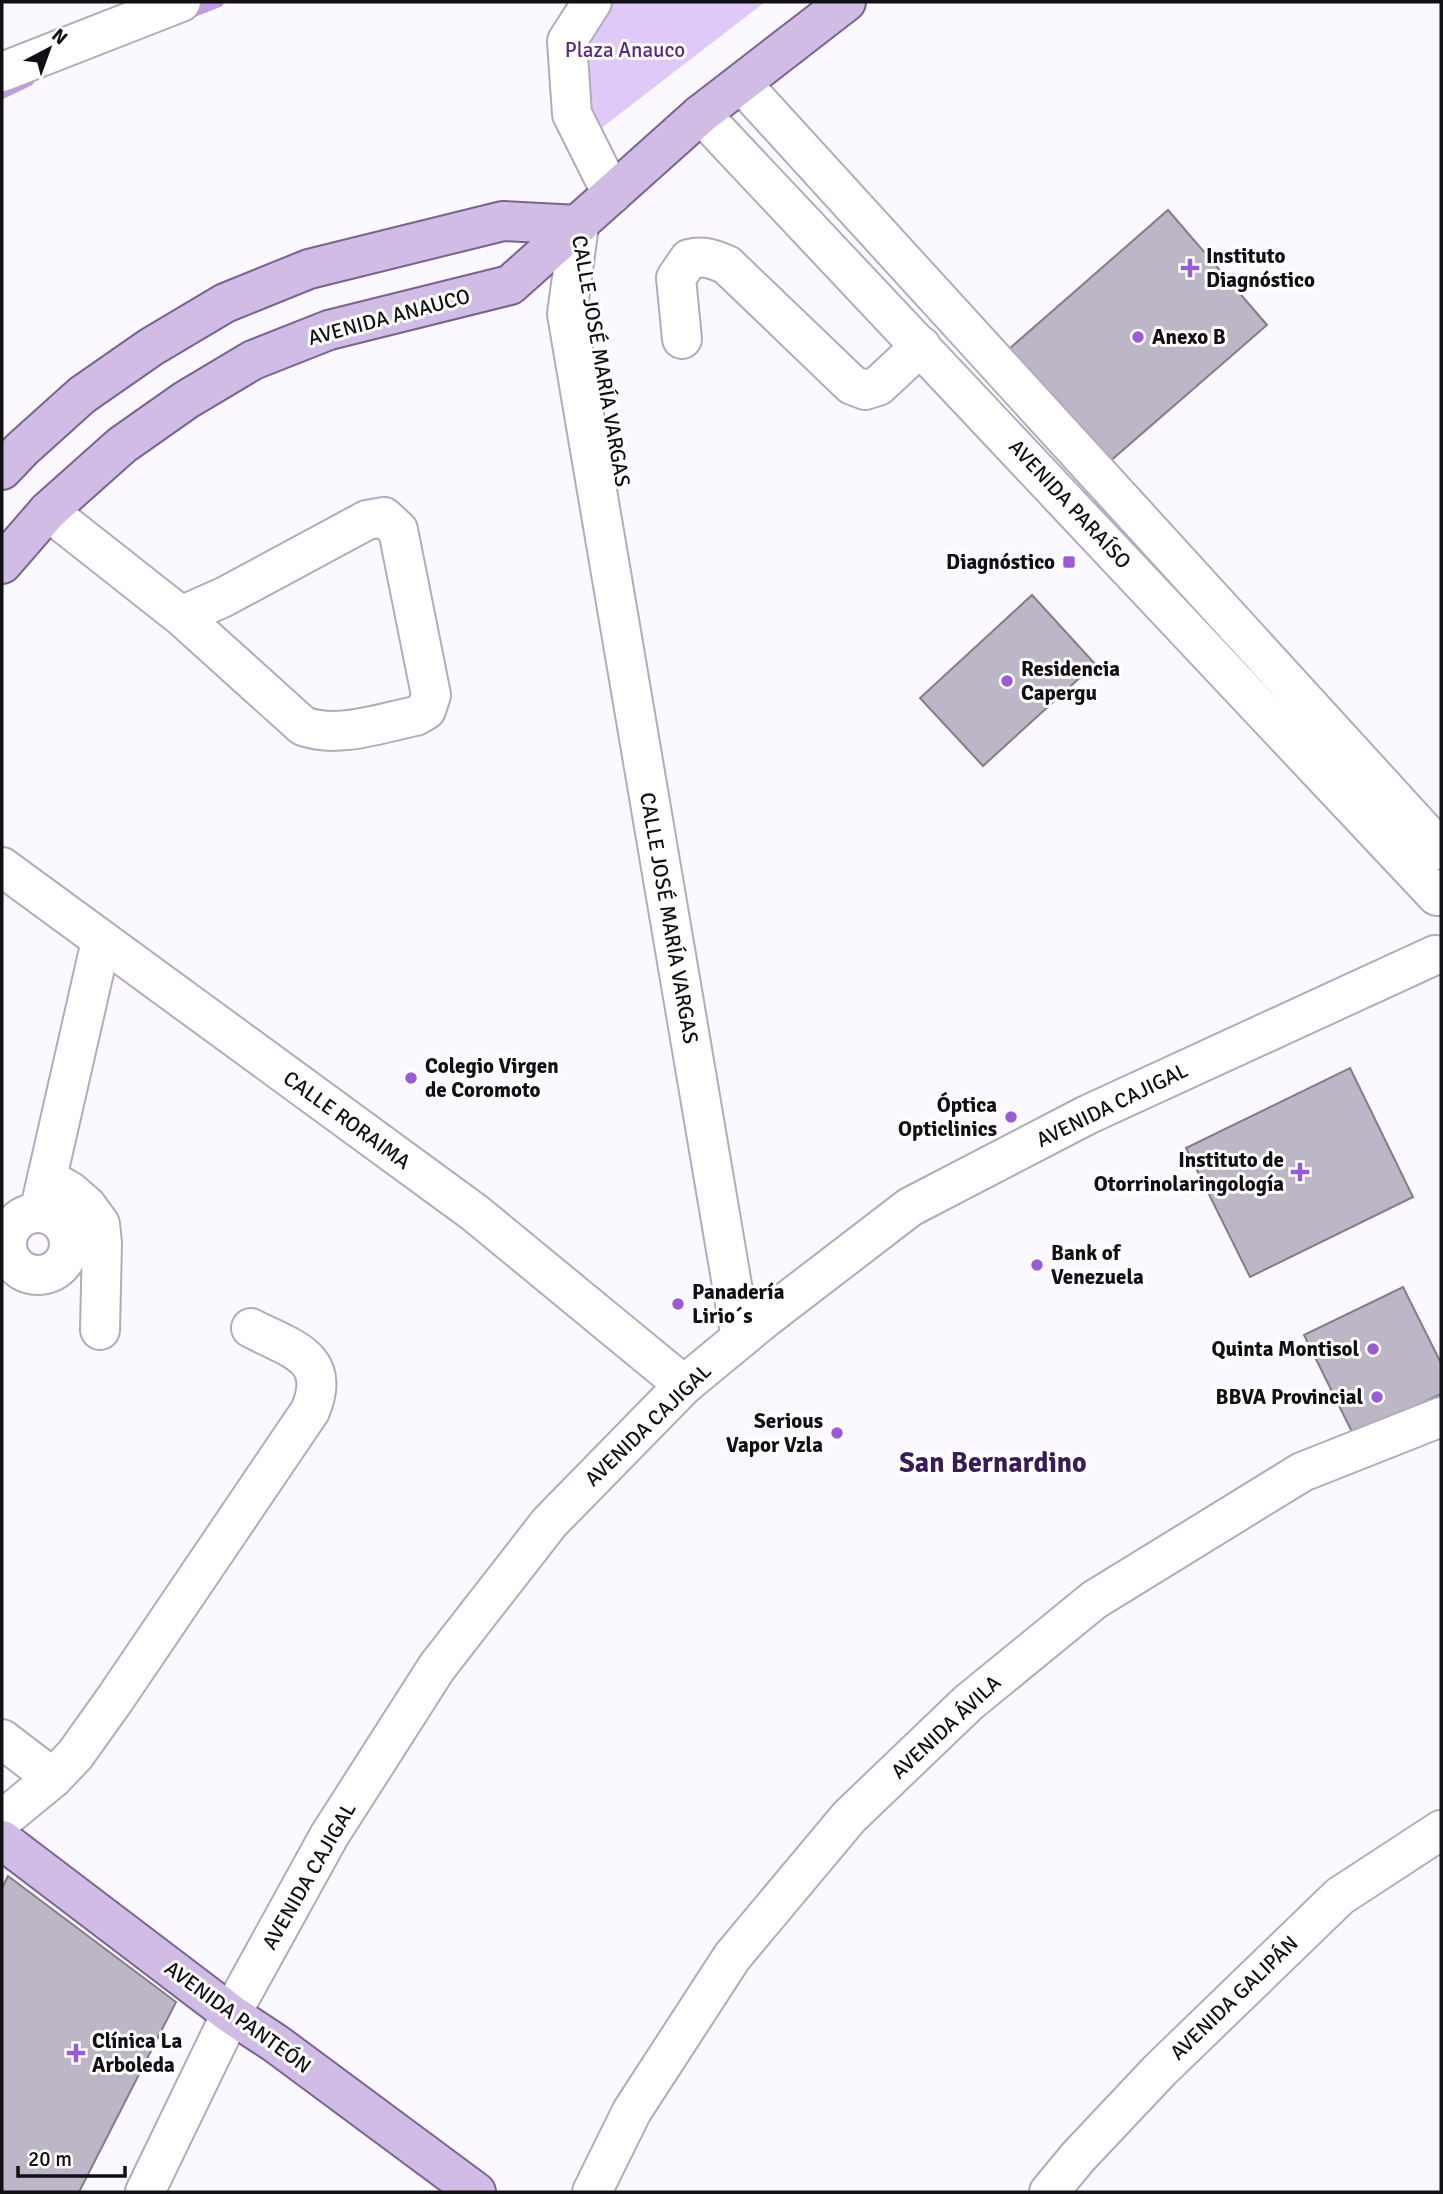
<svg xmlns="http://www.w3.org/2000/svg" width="1443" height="2194" font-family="Signika,sans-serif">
<rect width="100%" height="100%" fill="#fbf8ff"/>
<!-- green -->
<polygon fill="#dec9f9" points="569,2 765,2 591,136"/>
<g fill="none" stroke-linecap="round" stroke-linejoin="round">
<!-- stream -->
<g stroke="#c19ceb" stroke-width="10">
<polyline points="186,15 219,2"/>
<polyline points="2,94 29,81"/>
</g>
</g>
<!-- building -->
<g fill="#bdb6c7" stroke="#827c8b" stroke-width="2">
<polygon points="1168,210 1267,325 1108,463 1009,349"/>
<polygon points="1032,595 1095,664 983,766 920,698"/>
<polygon points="1350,1068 1413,1197 1250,1277 1186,1148"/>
<polygon points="1403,1287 1441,1363 1441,1394 1354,1436 1304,1335"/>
<polygon points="8,1876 176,2002 79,2192 2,2192 2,1888"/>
</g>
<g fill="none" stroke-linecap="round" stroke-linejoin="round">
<!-- minor casing -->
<g stroke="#b3abbc" stroke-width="42">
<g id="minor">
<polyline points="592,2 567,41 572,114 612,194"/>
<polyline points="2,72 181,2"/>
<polyline points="742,84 1441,850"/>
<polyline points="701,114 1437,896"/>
<polyline points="579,225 567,314 741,1338"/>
<path d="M682 339 676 278 689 259C703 255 713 259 727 265L852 385 865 390 878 386 921 346"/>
<path d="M48 511 181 616 224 597 367 520 384 517 398 530 431 695 426 710 416 716C380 723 338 739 303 726L181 616"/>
<polyline points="2,867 475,1213 684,1385"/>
<polyline points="47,1178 71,1192 86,1205 100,1224 102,1243 100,1330"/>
<polyline points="39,1213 101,941"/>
<circle cx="38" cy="1244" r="31"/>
<polyline points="2,1739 53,1778"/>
<path d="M2 1820 53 1778 75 1755 115 1699 310 1411C333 1357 291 1349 251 1328"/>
<polyline points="145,2192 231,2014 329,1836 437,1667 549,1523 684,1385 764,1319 910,1207 1087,1115 1435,955"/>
<polyline points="592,2192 632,2111 732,1957 849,1817 968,1703 1094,1600 1302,1472 1441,1417"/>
<polyline points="1049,2192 1078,2157 1160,2070 1340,1896 1441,1830"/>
</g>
</g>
<!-- major casing -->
<g stroke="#796391" stroke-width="42">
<g id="major">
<polyline points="2,470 22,449 82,395 151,347 225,303 309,269 503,221 579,225"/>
<polyline points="2,564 48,511 122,445 186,400 253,360 329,330 510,285 701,114 846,2"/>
<polyline points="2,1840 231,2014 275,2043 476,2192"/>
</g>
</g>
<!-- minor -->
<use href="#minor" stroke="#fff" stroke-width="38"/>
<!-- major -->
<use href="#major" stroke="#d0bce5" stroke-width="38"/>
</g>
<!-- markers -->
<g fill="#995cd3" stroke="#fff" stroke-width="2.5">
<path d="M1186.5 257.5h7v7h7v7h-7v7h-7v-7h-7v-7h7z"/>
<circle cx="1138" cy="337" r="7"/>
<rect x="1062" y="555" width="14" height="14" rx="3.5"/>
<circle cx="1007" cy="681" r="7"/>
<circle cx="411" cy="1078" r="7"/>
<circle cx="1011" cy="1117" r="7"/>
<path d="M1296.5 1161.5h7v7h7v7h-7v7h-7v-7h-7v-7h7z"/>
<circle cx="1037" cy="1265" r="7"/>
<circle cx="678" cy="1304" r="7"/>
<circle cx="1373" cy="1349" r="7"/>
<circle cx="1377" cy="1397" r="7"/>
<circle cx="837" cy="1433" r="7"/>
<path d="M72.5 2042.5h7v7h7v7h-7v7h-7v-7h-7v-7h7z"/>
</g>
<g text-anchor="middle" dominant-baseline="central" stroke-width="6" stroke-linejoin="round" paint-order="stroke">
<!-- park labels -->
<g font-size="21" fill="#5b2985" stroke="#fff">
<text x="625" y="50">Plaza Anauco</text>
</g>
<!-- poi labels -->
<g font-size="21" font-weight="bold" fill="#120f15" stroke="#fff" text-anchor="start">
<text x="1206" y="256">Instituto<tspan x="1206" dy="24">Diagnóstico</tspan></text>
<text x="1152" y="337">Anexo B</text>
<text x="1055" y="562" text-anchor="end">Diagnóstico</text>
<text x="1021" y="669">Residencia<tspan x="1021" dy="24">Capergu</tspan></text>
<text x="425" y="1066">Colegio Virgen<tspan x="425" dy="24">de Coromoto</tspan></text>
<text x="997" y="1105" text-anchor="end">Óptica<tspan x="997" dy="24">Opticlinics</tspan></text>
<text x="1284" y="1160" text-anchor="end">Instituto de<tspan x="1284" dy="24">Otorrinolaringología</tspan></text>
<text x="1051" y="1253">Bank of<tspan x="1051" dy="24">Venezuela</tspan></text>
<text x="692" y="1292">Panadería<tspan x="692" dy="24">Lirio´s</tspan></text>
<text x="1359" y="1349" text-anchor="end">Quinta Montisol</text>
<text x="1363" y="1397" text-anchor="end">BBVA Provincial</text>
<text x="823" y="1421" text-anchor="end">Serious<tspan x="823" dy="24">Vapor Vzla</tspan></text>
<text x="92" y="2041">Clínica La<tspan x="92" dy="24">Arboleda</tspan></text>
</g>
<!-- street labels -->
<g font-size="21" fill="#120f15" stroke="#fff">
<text transform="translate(389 317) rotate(-15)">AVENIDA ANAUCO</text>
<text transform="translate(601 361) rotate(80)">CALLE JOSÉ MARÍA VARGAS</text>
<text transform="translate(1070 504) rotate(47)">AVENIDA PARAÍSO</text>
<text transform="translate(669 918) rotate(80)">CALLE JOSÉ MARÍA VARGAS</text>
<text transform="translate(1112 1105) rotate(-26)">AVENIDA CAJIGAL</text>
<text transform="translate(347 1120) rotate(36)">CALLE RORAIMA</text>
<text transform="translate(648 1425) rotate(-44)">AVENIDA CAJIGAL</text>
<text transform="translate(946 1727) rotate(-43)">AVENIDA ÁVILA</text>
<text transform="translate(309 1876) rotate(-60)">AVENIDA CAJIGAL</text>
<text transform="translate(1234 1998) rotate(-44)">AVENIDA GALIPÁN</text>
<text transform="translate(238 2017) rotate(36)">AVENIDA PANTEÓN</text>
</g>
<!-- district labels -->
<g font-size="28" font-weight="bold" fill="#391c54" stroke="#fff">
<text x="993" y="1463">San Bernardino</text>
</g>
</g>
<!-- border -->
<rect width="1443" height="2194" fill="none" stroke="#120f15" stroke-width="7"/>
<!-- north arrow -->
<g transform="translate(49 49) rotate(41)" stroke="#ffffff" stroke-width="5" paint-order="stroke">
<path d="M0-5L12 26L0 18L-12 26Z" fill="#120f15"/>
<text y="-10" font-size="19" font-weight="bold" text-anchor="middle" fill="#120f15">N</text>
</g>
<!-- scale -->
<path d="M18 2166v10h107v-10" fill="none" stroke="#120f15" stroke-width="3.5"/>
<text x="28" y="2166" font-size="21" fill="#120f15" stroke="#ffffff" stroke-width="5" paint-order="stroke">20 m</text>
</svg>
